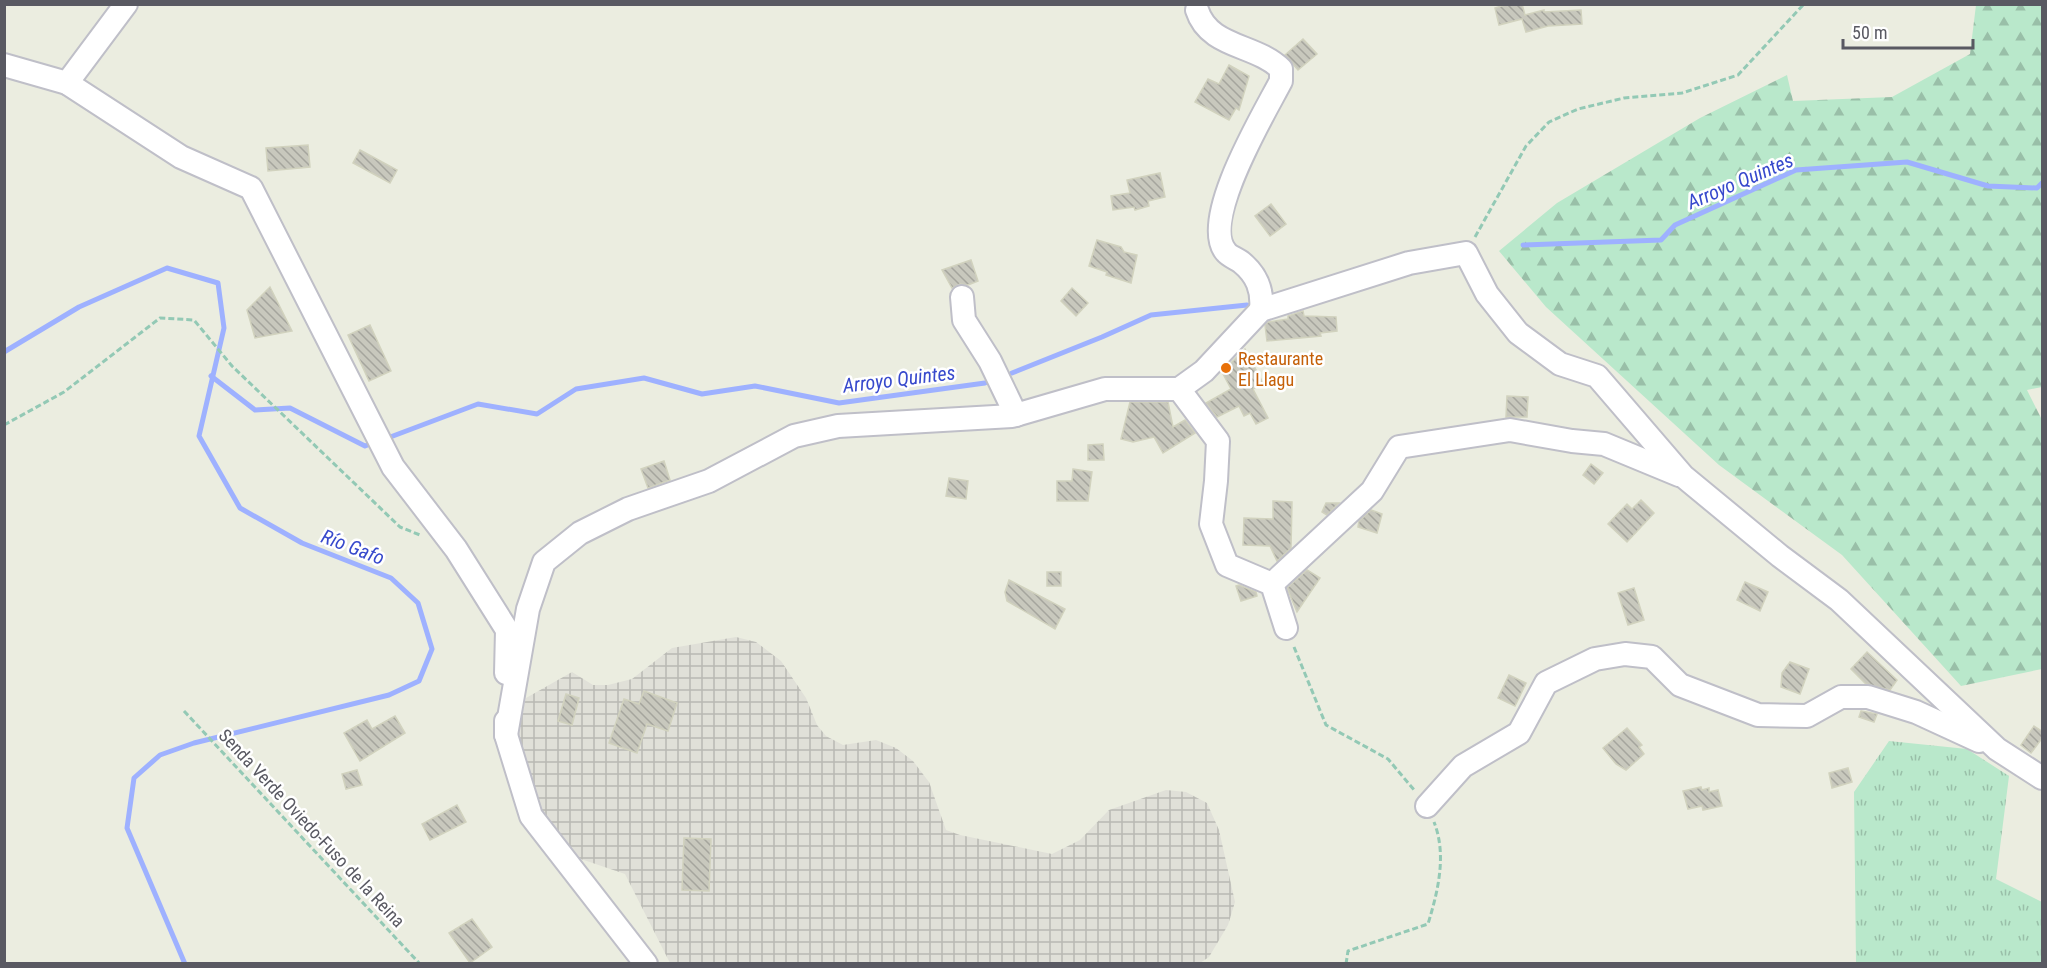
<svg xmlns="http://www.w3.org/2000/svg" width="2047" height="968" font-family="'Roboto Condensed',sans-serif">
<defs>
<pattern id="industrial-grid" width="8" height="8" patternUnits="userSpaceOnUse" patternTransform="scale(1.5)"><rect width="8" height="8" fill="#e0e0d8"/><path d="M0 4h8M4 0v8" fill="none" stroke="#b9b9b3"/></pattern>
<pattern id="grass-tufts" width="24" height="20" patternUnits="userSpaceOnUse" patternTransform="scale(1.5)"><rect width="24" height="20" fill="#b9e8cb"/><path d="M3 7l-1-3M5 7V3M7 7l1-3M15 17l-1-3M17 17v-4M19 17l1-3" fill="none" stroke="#99bfa8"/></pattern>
<pattern id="forest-firs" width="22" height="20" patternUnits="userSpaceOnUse" patternTransform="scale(1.5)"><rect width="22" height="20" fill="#b9e8cb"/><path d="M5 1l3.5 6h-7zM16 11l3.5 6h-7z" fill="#99bfa8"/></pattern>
<pattern id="building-back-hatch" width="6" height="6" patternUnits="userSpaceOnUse" patternTransform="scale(1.5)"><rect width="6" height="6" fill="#c8c8bd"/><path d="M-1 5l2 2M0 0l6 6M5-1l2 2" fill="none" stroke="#a5a59d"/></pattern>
</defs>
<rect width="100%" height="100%" fill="#ebede0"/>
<!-- industrial -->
<polygon fill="url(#industrial-grid)" points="736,637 756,642 781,661 806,698 817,725 826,736 843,745 876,740 896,748 913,761 929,782 946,830 960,835 1052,854 1080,840 1109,810 1166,790 1186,792 1207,803 1219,830 1235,902 1228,925 1209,957 1200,963 670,963 625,874 572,856 534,806 518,747 520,721 526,698 572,672 593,685 608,685 632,679 672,648"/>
<!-- grass -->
<polygon fill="url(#grass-tufts)" points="1889,741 1967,749 2009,776 1996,879 2042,902 2042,963 1856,963 1854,792"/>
<!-- forest -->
<polygon fill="url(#forest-firs)" points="1976,5 2042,5 2042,387 2027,390 2042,420 2042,669 1961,686 1842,555 1719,465 1546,307 1499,251 1557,203 1700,118 1787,75 1793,101 1892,97 1970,54"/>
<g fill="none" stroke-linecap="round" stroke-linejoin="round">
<!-- stream -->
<g stroke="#9eb1ff" stroke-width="5">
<polyline points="1523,245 1661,240 1675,225 1796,170 1907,162 1988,186 2037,188 2042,183"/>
<polyline points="4,352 79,307 167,268 218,283 224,328 199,436 240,508 302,543 391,578 418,603 432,649 419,681 389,695 194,743 160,755 134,778 127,828 185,964"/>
<polyline points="1012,373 1102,337 1151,315 1247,305"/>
<polyline points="211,376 255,410 290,408 365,446 373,443"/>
<polyline points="385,439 478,404 537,414 576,389 644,378 702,394 755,386 839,403 985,383"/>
</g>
</g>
<!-- building -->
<g fill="url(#building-back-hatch)" stroke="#d1d2be" stroke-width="1.5">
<polygon points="1508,4 1522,4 1525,15 1544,10 1544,12 1581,10 1582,24 1548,26 1526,32 1522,19 1499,25 1495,8"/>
<polygon points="1303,39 1317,54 1298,70 1285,55"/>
<polygon points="1229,65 1249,76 1239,110 1236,108 1229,120 1195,102 1208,79 1219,84"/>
<polygon points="308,145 310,167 268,171 266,148"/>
<polygon points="360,150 397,170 390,183 353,163"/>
<polygon points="1160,173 1165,197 1148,201 1149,206 1135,210 1134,207 1113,210 1111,196 1130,193 1127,180"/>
<polygon points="1271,204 1286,224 1270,236 1255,216"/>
<polygon points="1097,240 1121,247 1124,252 1137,255 1131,283 1106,275 1107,272 1089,266"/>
<polygon points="971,260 978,281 968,285 960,284 952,288 942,270"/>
<polygon points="270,287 292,331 255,338 247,310"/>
<polygon points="1072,288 1088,303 1076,316 1061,301"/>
<polygon points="1303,311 1304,316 1336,317 1337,331 1320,333 1321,336 1267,341 1265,325 1268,322 1288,319 1288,316"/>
<polygon points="370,325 391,371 369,381 348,335"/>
<polygon points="1245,349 1263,383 1253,389 1268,418 1256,424 1250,413 1244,416 1239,406 1217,417 1206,403 1231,389 1222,372"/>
<polygon points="1507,396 1528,397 1527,417 1506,417"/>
<polygon points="1130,402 1168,402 1173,427 1185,420 1195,433 1163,453 1154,437 1133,442 1121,439"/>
<polygon points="1103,444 1104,460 1088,460 1088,445"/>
<polygon points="664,461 670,480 648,488 641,469"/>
<polygon points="1591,464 1603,473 1594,484 1583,475"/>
<polygon points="1073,469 1092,472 1088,501 1057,501 1057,481 1072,481"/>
<polygon points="949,478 968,481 966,499 946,496"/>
<polygon points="1641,500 1654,513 1627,542 1608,524 1627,504 1632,509"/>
<polygon points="1273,501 1292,502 1291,548 1277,561 1270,546 1243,545 1244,518 1273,519"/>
<polygon points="1326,503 1339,503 1327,515 1322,512"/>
<polygon points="1371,510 1382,514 1377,533 1358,527 1359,521"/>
<polygon points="1307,570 1320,578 1297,612 1287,588"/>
<rect x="1047" y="572" width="14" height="14"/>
<polygon points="1009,580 1065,609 1055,629 1007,601 1005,592"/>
<polygon points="1745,582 1768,592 1760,611 1737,600"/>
<polygon points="1239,585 1256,592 1257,596 1241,601 1236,586"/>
<polygon points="1634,588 1644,620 1628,625 1618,593"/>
<polygon points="1867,652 1897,680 1890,690 1866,684 1851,669"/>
<polygon points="1790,662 1809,669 1800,694 1781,687 1782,673"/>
<polygon points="1509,675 1526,683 1515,706 1498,698"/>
<polygon points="644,691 677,703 668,731 647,724 637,753 609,743 624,699 639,704"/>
<polygon points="566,694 579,698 572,725 558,721"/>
<polygon points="1861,711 1877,714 1874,722 1859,717"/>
<polygon points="395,716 405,733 360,761 344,733 367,720 372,729"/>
<polygon points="2034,726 2043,732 2043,737 2031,753 2021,745"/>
<polygon points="1627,728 1642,745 1639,747 1644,754 1626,770 1616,764 1603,748"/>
<polygon points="1848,768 1852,782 1832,788 1829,773"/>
<polygon points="357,770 362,785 346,789 342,774"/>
<polygon points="1701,787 1702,790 1709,788 1709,792 1718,790 1722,806 1703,810 1702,806 1688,809 1683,791"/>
<polygon points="457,805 466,822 430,840 422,824"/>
<polygon points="684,838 711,839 709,891 682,890"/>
<polygon points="472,919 492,947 470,963 449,933"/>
</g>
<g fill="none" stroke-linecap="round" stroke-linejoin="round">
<!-- minor casing -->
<g stroke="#bfbfc8" stroke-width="26">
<g id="minor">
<path d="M1197 10C1209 48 1256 44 1281 69V81C1265 112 1199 221 1226 252 1229 256 1237 259 1241 262 1257 275 1263 290 1261 310"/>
<polyline points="4,65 67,83 181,157 251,188 393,467 456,549 507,630 506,673"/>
<polyline points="67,83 126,4"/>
<polyline points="962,297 964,320 990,361 1016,415"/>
<polyline points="1179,389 1218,441 1216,481 1211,524 1227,565 1272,584 1286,628"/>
<polyline points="1272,584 1372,491 1399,447 1510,430 1572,441 1604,444 1679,475"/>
<polyline points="506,721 506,735 531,816 646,964"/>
<polyline points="506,735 528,609 544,562 580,533 628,509 709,481 794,436 838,426 1012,416 1105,389 1179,389 1204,371 1261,310 1409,263 1466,253 1487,294 1518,333 1560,364 1597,376 1683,476 1780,556 1839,600 1997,749 2042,778"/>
<polyline points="1427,806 1463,766 1519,733 1546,683 1595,659 1625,654 1652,657 1680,685 1758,715 1807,716 1841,697 1868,697 1916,712 1979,741"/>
</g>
</g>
<!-- path -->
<g stroke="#93c9b5" stroke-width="3" stroke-dasharray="6 3" stroke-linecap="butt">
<polyline points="1475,237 1526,146 1549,122 1578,109 1624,98 1682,93 1738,75 1804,4"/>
<polyline points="4,425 64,392 160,318 194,320 232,366 400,527 420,535"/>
<polyline points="1294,647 1326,725 1388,759 1415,791"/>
<polyline points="184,711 420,964"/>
<path d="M1346 964 1348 951 1428 924C1438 891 1447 855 1434 822"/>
</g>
<!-- minor -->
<use href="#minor" stroke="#fff" stroke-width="22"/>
</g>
<!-- markers -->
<circle fill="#e8710a" stroke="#fff" stroke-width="2" cx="1226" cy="368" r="6"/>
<g text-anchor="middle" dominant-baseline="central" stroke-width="5" stroke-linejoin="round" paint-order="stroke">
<!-- food labels -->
<g font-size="18" fill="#c56008" stroke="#fff" text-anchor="start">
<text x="1238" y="358">Restaurante<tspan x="1238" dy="21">El Llagu</tspan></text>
</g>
<!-- street labels -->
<g font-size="18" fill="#595962" stroke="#fff">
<text transform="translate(312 828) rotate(47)">Senda Verde Oviedo-Fuso de la Reina</text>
</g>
<!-- water labels -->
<g font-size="20" font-style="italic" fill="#3749cc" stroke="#fff">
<text transform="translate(1740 181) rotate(-23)">Arroyo Quintes</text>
<text transform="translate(899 379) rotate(-7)">Arroyo Quintes</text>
<text transform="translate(353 547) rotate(21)">Río Gafo</text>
</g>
</g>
<!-- border -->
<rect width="2047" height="968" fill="none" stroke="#595962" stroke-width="12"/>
<!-- scale -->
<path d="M1843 39v9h130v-9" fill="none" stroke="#595962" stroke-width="3"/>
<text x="1852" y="39" font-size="18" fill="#595962" stroke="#ffffff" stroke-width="4.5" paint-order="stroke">50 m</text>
</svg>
